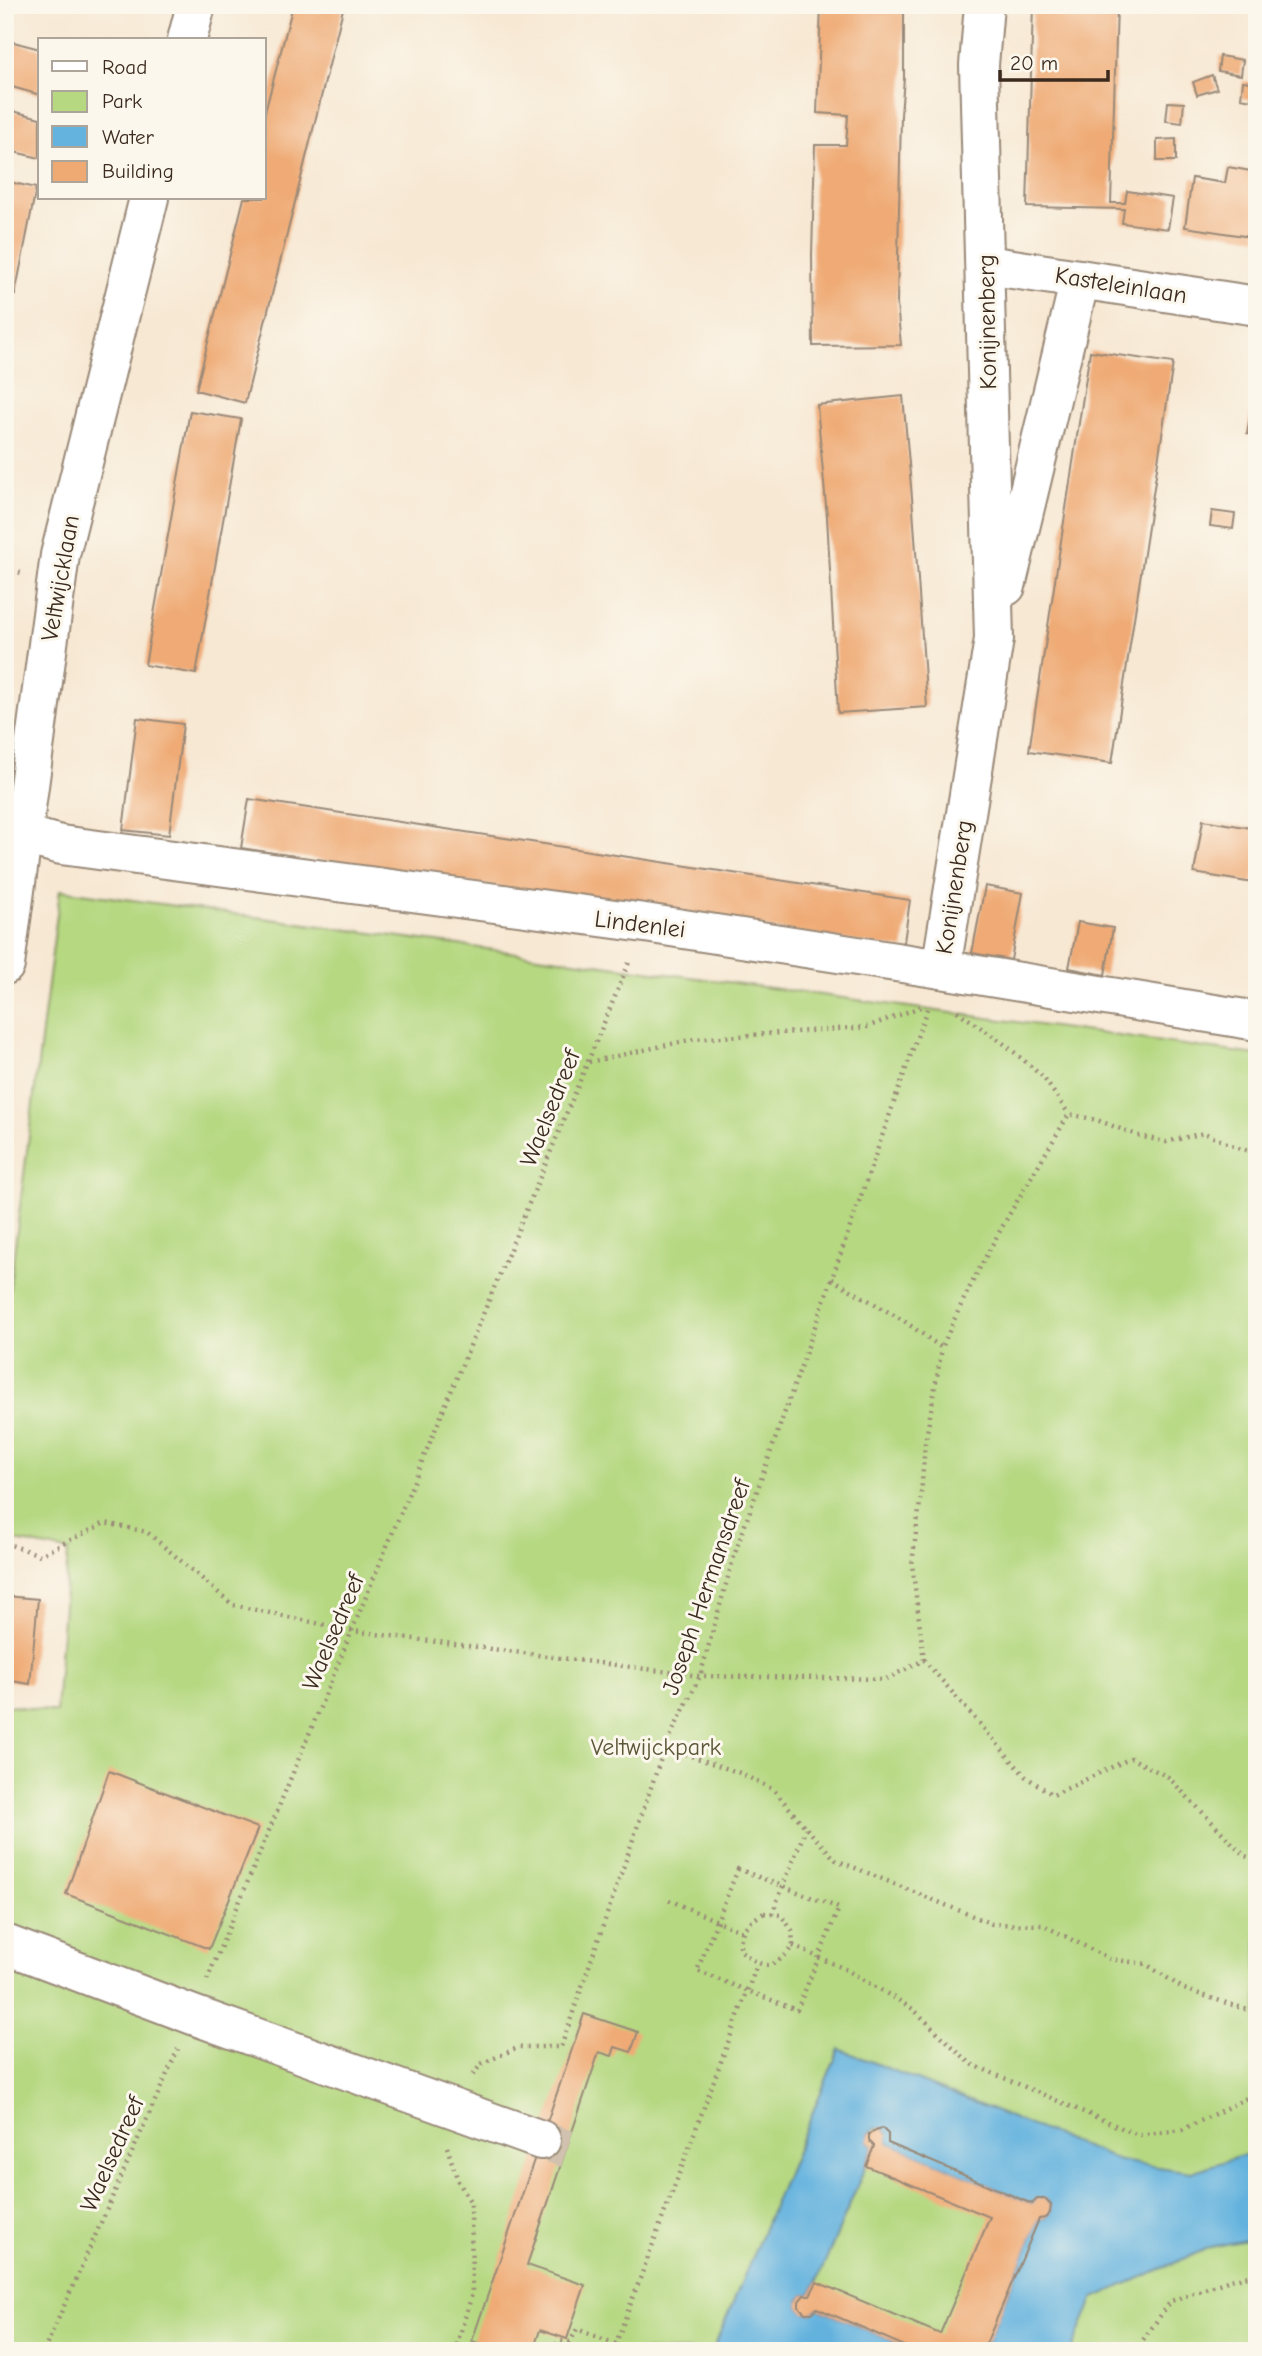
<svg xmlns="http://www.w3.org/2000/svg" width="1262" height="2356" font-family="'Comic Neue',sans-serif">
<rect width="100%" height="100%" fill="#fbf7ec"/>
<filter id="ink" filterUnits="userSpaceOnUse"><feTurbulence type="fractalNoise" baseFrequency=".0143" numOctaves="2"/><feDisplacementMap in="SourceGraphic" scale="14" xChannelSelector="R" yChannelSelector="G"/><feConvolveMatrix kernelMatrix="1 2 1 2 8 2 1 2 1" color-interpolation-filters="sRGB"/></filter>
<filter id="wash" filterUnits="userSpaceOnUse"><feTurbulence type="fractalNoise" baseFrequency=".00686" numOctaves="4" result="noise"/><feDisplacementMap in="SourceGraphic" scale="28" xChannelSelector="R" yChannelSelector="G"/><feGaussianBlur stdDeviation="1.57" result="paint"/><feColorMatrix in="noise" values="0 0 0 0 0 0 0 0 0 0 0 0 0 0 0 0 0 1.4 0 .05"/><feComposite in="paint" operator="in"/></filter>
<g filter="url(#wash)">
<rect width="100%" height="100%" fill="#f7e8d3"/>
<!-- green -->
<polygon fill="#b5d881" stroke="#788150" stroke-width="2" points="60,890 1257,1055 1257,2351 5,2351 5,1705 56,1712 68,1551 5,1539 5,1325"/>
<!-- water -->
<polygon fill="#64b2de" stroke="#506e7e" stroke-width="2" points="839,2049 1120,2161 1191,2172 1257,2151 1257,2238 1211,2247 1094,2298 1071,2351 983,2351 1039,2219 1045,2218 1050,2213 1051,2205 1045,2199 1038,2199 1032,2204 888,2143 888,2134 882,2128 875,2129 869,2134 869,2141 874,2146 817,2282 810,2295 804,2295 799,2301 799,2307 806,2313 812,2313 817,2308 916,2351 721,2351 714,2348"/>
<g id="blocks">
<!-- building -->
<g fill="#efaa74">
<polygon points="293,5 344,5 245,403 196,390 244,198 264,198 264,116"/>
<polygon points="821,5 904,5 904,78 901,115 897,304 901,345 813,346 812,255 815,145 846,145 848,115 817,113"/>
<polygon points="1033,5 1117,5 1111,203 1125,203 1127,191 1173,198 1168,229 1122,223 1124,209 1027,207"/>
<polygon points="6,40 40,49 40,95 5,85"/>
<polygon points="1220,56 1243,60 1241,75 1218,71"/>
<polygon points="1212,75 1217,89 1197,95 1193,82"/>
<polygon points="1243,81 1257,83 1257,101 1241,98"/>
<polygon points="1168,102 1184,103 1182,123 1166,121"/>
<polygon points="5,109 40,118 40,158 5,150"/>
<polygon points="1176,139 1176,161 1157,161 1157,140"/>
<polygon points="1228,167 1257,172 1257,238 1185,227 1192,178 1225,183"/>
<polygon points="5,181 36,188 15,295 5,293"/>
<polygon points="1090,351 1173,363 1112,763 1029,751"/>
<polygon points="1255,386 1257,386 1257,435 1247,434"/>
<polygon points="903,396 913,509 927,707 838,713 827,517 817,405"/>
<polygon points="190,411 241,419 196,674 145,665"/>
<polygon points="1212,511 1235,514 1233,529 1210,526"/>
<polygon points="137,718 183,724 169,835 123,830"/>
<polygon points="249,799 910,900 903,949 241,848"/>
<polygon points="1203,820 1257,829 1257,860 1253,883 1194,873"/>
<polygon points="985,886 1023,893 1011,960 972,953"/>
<polygon points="1078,922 1113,928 1105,975 1069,968"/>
<polygon points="5,1596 38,1599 30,1684 5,1680"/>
<polygon points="109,1771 258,1828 209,1949 66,1894"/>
<polygon points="584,2014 638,2032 631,2052 615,2047 612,2056 599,2052 527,2265 585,2285 567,2339 540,2330 533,2351 501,2351 472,2341"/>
<polygon points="882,2128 888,2134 888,2143 1032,2204 1037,2199 1045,2199 1051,2205 1050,2213 1045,2218 1039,2219 983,2351 916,2351 817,2308 812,2313 805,2313 799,2307 799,2301 804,2295 810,2295 817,2282 940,2334 990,2217 866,2166 874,2146 869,2141 869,2134"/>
</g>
</g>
</g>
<g filter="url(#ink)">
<use href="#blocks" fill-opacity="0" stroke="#998978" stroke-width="2"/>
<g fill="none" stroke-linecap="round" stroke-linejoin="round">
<!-- minor-tunnel -->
<polyline stroke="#d1c2af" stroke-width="38" stroke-dasharray="38 19" stroke-linecap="butt" points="541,2140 567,2149"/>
<!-- minor casing -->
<g stroke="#998978" stroke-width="42">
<g id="minor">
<polyline points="187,40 196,5"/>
<polyline points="986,265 1257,306"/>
<polyline points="1006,586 1080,279"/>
<polyline points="23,835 61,845 645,923 941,969 1257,1021"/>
<polyline points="5,965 60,555 149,198"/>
<polyline points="941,969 994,639 979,65 984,5"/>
<polyline points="5,1944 193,2015 541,2140"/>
</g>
</g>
<!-- path -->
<g stroke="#998978" stroke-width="4.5" stroke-dasharray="2 5" stroke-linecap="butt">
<polyline points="5,570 22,573"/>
<polyline points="957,1011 1007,1046 1043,1077 1069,1114"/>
<polyline points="589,1062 694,1039 867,1027 923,1006"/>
<path d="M832 1279 904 1321 942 1348C976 1265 1024 1190 1069 1114L1097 1120 1139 1136 1166 1142 1204 1133 1241 1149 1257 1152"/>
<polyline points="5,1543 40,1555 105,1523 147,1532 233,1605 353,1631 700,1676 886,1679 924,1660 1026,1777 1053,1795 1131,1758 1168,1777 1245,1856 1257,1860"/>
<polyline points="924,1660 912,1564 921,1495 925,1444 942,1348"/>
<polyline points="665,1747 740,1773 774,1790 806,1828 836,1860 992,1924 1043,1925 1110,1959 1146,1964 1184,1989 1257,2013"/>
<polygon points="738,1869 839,1908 797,2010 697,1971"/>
<polyline points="669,1900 742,1932"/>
<path d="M764 1913 781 1915 792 1930 793 1946C773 1971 764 1970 740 1950 740 1929 747 1923 764 1913Z"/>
<polyline points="772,1914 806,1828"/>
<polyline points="793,1946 843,1968 913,2009 971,2064 1138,2135 1182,2130 1257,2093"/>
<polyline points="207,1980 630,960"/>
<polyline points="473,2075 481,2064 519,2047 561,2047 665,1747 700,1676 734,1556 928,1006"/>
<polyline points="447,2147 458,2181 471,2203 472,2294 455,2351"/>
<polyline points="456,2347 468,2351"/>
<polyline points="44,2351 178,2049"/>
<polyline points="554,2351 558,2341 570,2342 577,2329 634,2351"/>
<polyline points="613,2351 757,1965"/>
<polyline points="1135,2351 1171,2301 1230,2280 1257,2274"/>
</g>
<!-- minor -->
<use href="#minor" stroke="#fff" stroke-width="38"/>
</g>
</g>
<g text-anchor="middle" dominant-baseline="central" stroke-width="6" stroke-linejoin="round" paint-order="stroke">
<!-- street labels -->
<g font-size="24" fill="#3b2a1e" stroke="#fbf7ec">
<text transform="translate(1121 285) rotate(9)">Kasteleinlaan</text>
<text transform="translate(987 322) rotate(-91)">Konijnenberg</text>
<text transform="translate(60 578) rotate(-80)">Veltwijcklaan</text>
<text transform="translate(954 887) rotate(-81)">Konijnenberg</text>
<text transform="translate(640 924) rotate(7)">Lindenlei</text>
<text transform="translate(550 1108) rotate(-68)">Waelsedreef</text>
<text transform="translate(706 1587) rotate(-71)">Joseph Hermansdreef</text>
<text transform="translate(333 1632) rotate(-67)">Waelsedreef</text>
<text transform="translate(112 2154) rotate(-66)">Waelsedreef</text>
</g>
<!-- park labels -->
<g font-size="24" fill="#5a5637" stroke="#fbf7ec">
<text x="656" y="1747">Veltwijckpark</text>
</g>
</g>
<!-- margin -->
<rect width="1262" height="2356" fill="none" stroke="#fbf7ec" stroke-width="28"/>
<!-- legend -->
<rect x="38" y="38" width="228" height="161" fill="#fbf7ec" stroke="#aea59a" stroke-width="2"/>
<rect x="52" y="61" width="35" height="10" fill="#ffffff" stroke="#aea59a" stroke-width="2"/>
<text x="102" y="74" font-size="21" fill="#3b2a1e">Road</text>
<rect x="52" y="91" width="35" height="21" fill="#b5d881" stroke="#aea59a" stroke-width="2"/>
<text x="102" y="108" font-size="21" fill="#3b2a1e">Park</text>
<rect x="52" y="126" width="35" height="21" fill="#64b2de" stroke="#aea59a" stroke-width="2"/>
<text x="102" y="144" font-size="21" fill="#3b2a1e">Water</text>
<rect x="52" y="161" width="35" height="21" fill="#efaa74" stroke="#aea59a" stroke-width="2"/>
<text x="102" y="178" font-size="21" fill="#3b2a1e">Building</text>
<!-- scale -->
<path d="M1000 70v10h108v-10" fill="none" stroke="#3b2a1e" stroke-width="3.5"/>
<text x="1010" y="70" font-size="21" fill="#3b2a1e" stroke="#fbf7ec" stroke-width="5" paint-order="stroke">20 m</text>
</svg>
